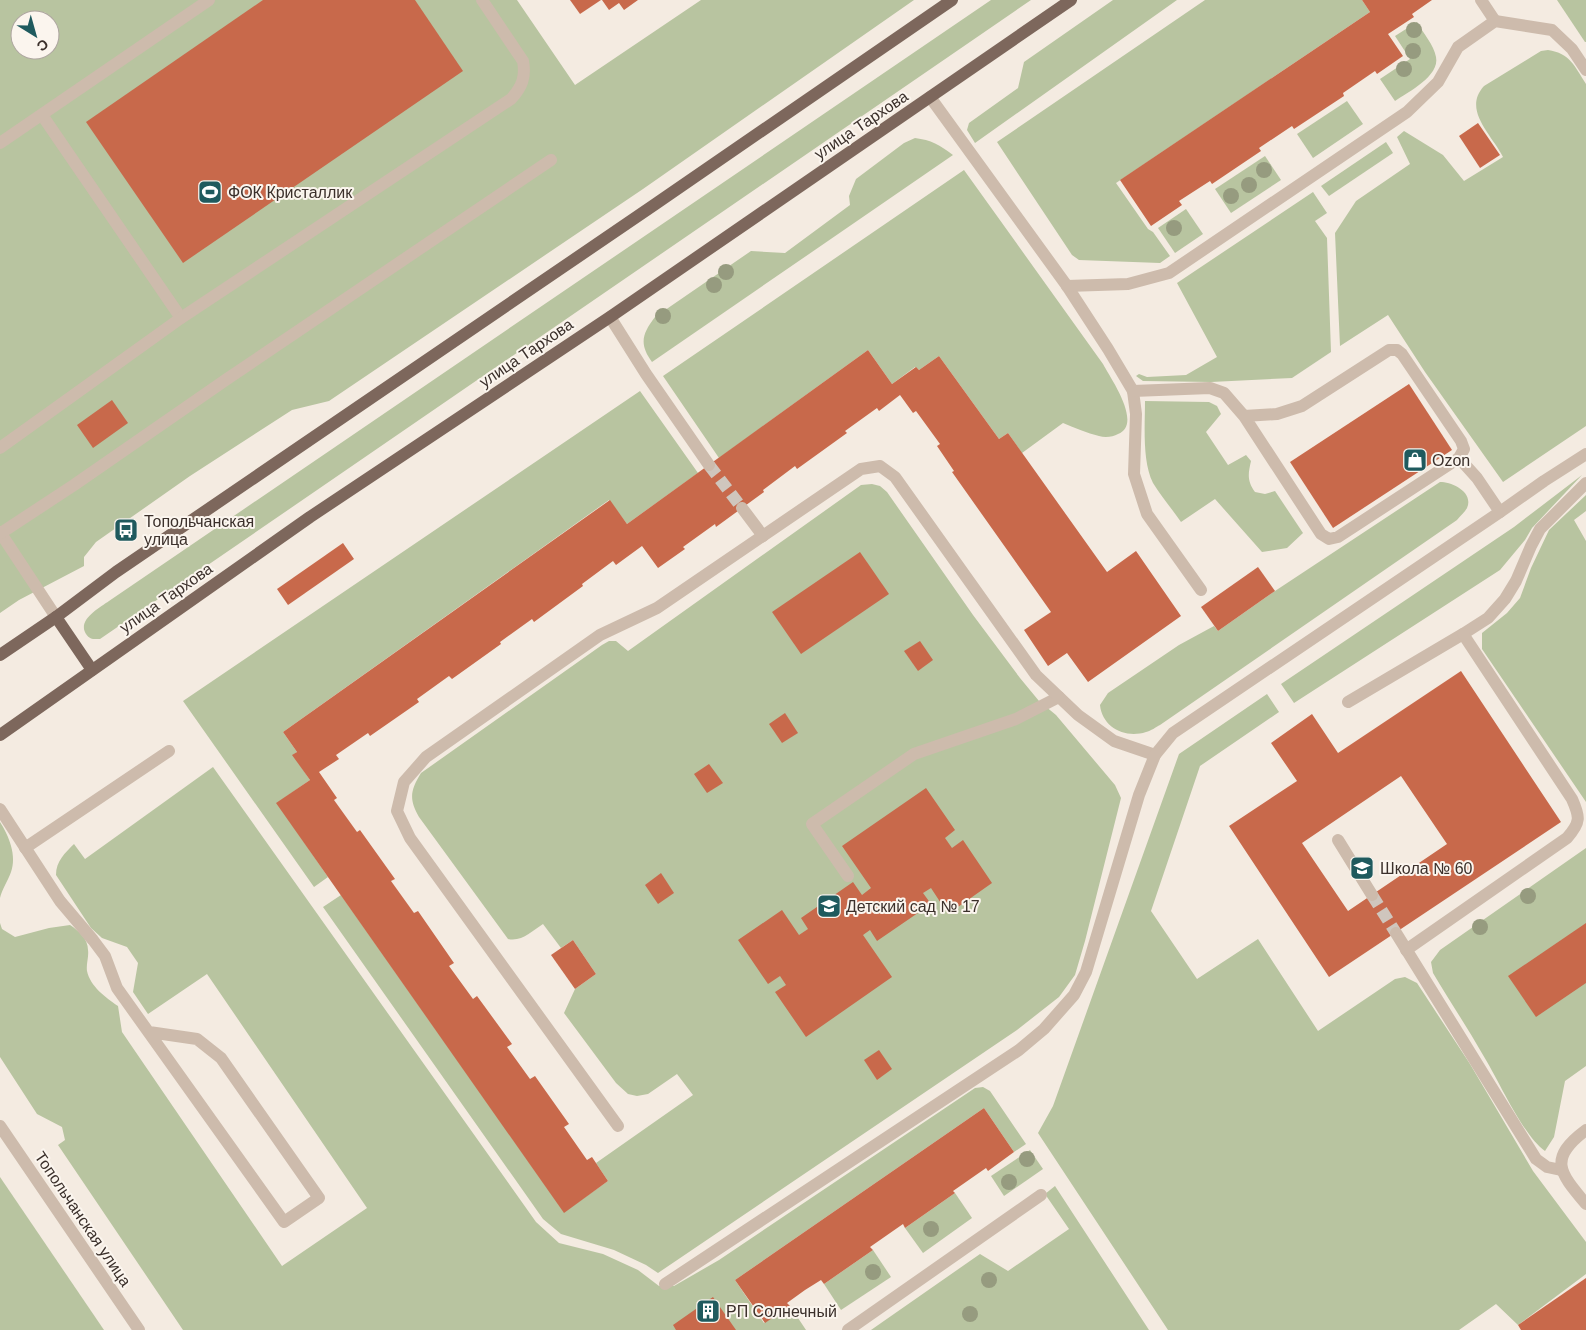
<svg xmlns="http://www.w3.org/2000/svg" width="1586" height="1330" font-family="Helvetica,sans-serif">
<rect width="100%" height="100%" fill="#f4ebe1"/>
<!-- green -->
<g fill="#b8c4a0" fill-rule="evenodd">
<path d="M0 0H517L575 85 701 0H914L643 189 329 401 292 410 190 476 96 542 84 557V566L19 600 0 613ZM20 20H50V50H20Z"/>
<path d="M991 0H1031L100 639C94 639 90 640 86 634 77 620 99 608 109 601Z"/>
<polygon points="1113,0 1177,0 975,143 967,130 969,123 1018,88 1024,62"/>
<polygon points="1205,0 1362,0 1370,12 1116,183 1148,229 1153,232 1170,256 1160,263 1079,260 1072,255 997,142"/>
<polygon points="1557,0 1586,0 1586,42 1585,42"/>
<path d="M1417 22C1423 33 1434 45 1436 57 1440 76 1408 92 1395 101L1380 79 1410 59 1395 36Z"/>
<path d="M1548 50C1570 53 1575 67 1586 84V426L1503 482 1425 372 1388 315 1340 346 1335 233 1356 201 1410 164 1397 137 1404 131 1443 155 1464 181 1503 157C1492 135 1462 110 1484 86L1541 51Z"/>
<polygon points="1347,101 1363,124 1313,158 1297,134"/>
<path d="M915 138C931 140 940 145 953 155L652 362C639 344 642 334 655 317L751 251 785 253 850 205 849 196 856 179 904 143Z"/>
<polygon points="1386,142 1393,153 1329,196 1321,186"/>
<polygon points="1265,156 1281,180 1231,213 1215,189"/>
<path d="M964 170 1103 364C1111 379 1143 424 1118 434 1113 437 1105 438 1099 436 1087 433 1075 428 1063 423L1022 453 1008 433 999 439 939 356 919 370 915 367 892 384 868 350 719 458 663 376Z"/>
<polygon points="1313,192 1327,213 1315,221 1327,238 1331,352 1292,378 1211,382 1143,381 1136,376 1139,374 1147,377 1186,375 1217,357 1177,283"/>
<polygon points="1186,209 1203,234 1175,253 1158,228"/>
<polygon points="640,391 698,473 627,524 609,500 283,732 297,752 293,755 310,780 277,803 328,877 314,887 183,701"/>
<path d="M1145 401 1209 402 1217 406 1221 414 1206 432 1228 465 1246 455 1251 461C1248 474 1247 481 1255 492L1265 494 1275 491 1303 533 1287 548 1262 552 1215 499 1181 522C1172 509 1161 496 1153 483 1142 461 1145 425 1145 401Z"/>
<polygon points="1582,475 1532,528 1525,540 1500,570 1294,703 1281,684 1514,527"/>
<path d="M1440 482C1452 482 1474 492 1467 508 1465 512 1460 516 1457 520L1160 725C1156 727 1151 731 1146 732 1125 739 1102 727 1100 705L1108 693 1179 645 1214 626 1218 631 1275 591Z"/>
<path d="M872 484 880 486 887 492 973 615 1020 678 1039 701 1056 715 1115 785 1121 798 1085 941 1075 975 1059 997 1017 1030 658 1273 646 1265 614 1250 561 1234 543 1219 323 907 341 895 564 1212 608 1181 596 1163 693 1095 677 1074 648 1094 637 1096 628 1094 616 1083 564 1013 575 989 596 974 573 940 561 948 543 924C532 931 522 942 508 939L419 817C409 799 410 791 421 773L602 645 609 641H616L628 651 861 485Z"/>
<polygon points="1586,495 1586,511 1574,520 1586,541 1586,802 1482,649 1482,633 1507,613 1520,598 1531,568 1549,530"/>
<polygon points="1267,694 1279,712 1200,766 1151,911 1197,979 1258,939 1318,1031 1395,979 1405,977 1417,983 1470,1064 1533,1171 1586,1242 1586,1274 1518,1325 1496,1304 1459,1330 1168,1330 1038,1133 1053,1106 1179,754"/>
<path d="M213 767 536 1222 559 1243 603 1254 638 1270 659 1286H674L719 1260 975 1088 983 1087 990 1091 1026 1144 1014 1152 984 1108 735 1280 764 1323 790 1306 806 1330H183L58 1145 65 1140 62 1127 37 1114 0 1057V923L2 929 15 937 49 928 70 925C79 931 88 939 88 950 89 957 86 964 87 971 90 986 106 998 118 1006L122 1032 282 1266 367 1208 207 974 148 1014 133 992 138 963 127 947 102 938 91 928 56 875C56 861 65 853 74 844L85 859Z"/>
<path d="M0 822C9 836 17 856 11 872 8 881 2 889 0 898Z"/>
<path d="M1586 848V1066L1565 1081 1554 1137 1545 1151C1523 1136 1498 1079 1483 1055 1467 1027 1449 1000 1433 973L1431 962 1440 950Z"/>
<polygon points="1030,1150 1043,1169 1004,1196 991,1176"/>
<polygon points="0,1177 104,1330 0,1330"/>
<polygon points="1055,1186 1149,1330 871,1330 980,1254 1008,1271 1069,1229 1045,1194"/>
<polygon points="955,1193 972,1218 923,1253 905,1228"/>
<polygon points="873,1250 891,1277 841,1310 824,1284"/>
</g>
<!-- building -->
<g fill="#c8694b" fill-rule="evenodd">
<polygon points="263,0 415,0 463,71 183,263 86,122"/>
<polygon points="570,0 601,0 580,14"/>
<polygon points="602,0 638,0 624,10 619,3 609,10"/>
<polygon points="1362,0 1432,0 1412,14 1414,17 1388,34 1403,56 1377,74 1375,71 1343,93 1344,96 1294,129 1292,126 1259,148 1261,151 1212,184 1210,181 1179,201 1182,205 1151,226 1120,180 1370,12"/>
<polygon points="1478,123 1500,155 1480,168 1459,136"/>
<polygon points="868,350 892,384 916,367 919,370 939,356 999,439 1008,433 1107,572 1136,551 1181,616 1088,682 1067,653 1048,666 1024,630 1051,612 952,472 954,471 937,446 940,444 916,411 913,413 900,395 879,411 877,408 845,431 847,433 797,469 795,466 763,490 764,492 716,527 715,524 683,547 685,549 658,568 642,546 616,565 613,561 582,584 583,586 534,622 532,619 500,642 501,644 452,679 449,676 417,699 419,702 370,736 368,733 336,755 339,759 319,772 337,798 334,800 357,832 360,830 395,879 391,881 414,913 418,911 454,963 449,966 473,999 477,996 512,1044 507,1047 530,1079 535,1076 569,1124 564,1127 587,1160 592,1157 608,1181 564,1213 276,803 310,780 292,755 297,752 283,732 610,500 627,524"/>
<polygon points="1409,384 1452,450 1333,528 1290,462"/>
<polygon points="112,400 128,423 93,448 77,425"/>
<polygon points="343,543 354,559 288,605 277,589"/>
<polygon points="860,552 889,594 801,654 772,612"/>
<polygon points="1258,567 1275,591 1218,631 1201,607"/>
<polygon points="920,641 933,660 918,671 904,651"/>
<path d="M1461 671 1561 822 1329 977 1229 826 1297 781 1271 743 1312 714 1338 753ZM1401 776 1447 844 1348 911 1302 843Z"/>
<polygon points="785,713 798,733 782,743 769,724"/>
<polygon points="709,764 723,783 707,793 694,774"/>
<polygon points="926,788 955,830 945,838 952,848 963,840 992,883 948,914 931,888 923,893 931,904 877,941 870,930 863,935 892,977 806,1037 775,992 786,985 780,976 768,984 738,940 782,910 799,935 808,929 801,918 853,882 862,895 871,888 842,846"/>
<polygon points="661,873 674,893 658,904 645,885"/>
<polygon points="1586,923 1586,983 1536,1017 1508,976"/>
<polygon points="573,940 596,974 575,989 551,955"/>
<polygon points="879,1050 892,1069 877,1080 864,1060"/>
<polygon points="984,1108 1014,1152 988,1171 986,1168 953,1191 955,1193 905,1228 903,1224 870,1247 873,1250 824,1284 821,1280 805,1290 787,1303 790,1306 765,1323 735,1280"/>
<polygon points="1586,1278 1586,1330 1521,1330 1518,1325"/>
<polygon points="713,1297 736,1330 676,1330 673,1325"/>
</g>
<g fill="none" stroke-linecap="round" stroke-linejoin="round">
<!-- minor-tunnel -->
<g stroke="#cfc6bd" stroke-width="12" stroke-dasharray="12 6" stroke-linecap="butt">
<polyline points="709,465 742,508"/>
<polyline points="1372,895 1396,933"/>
</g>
<!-- minor -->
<g stroke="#cdbbac" stroke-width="12">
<polyline points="1481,0 1495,21"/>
<polyline points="930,97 1067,286 1108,349 1133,391 1136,414 1134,474 1147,514 1201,590"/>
<polyline points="42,115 181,318"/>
<polyline points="0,143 209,0"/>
<polyline points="1067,286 1128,284 1169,273 1407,112 1438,82 1458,47 1495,21 1552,30 1572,49 1586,70"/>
<polyline points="610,317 646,374 709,465"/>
<polyline points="1133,391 1210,388 1224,393 1244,416 1321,534 1329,539 1338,537 1459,458 1464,449 1461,441 1402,354 1397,350 1389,350 1302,406 1277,414 1244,416"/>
<path d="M0 448 181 318 511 99C522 87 526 77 523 61L482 0"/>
<polyline points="1459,458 1477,478 1500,512"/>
<polyline points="742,508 763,536"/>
<polyline points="0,532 56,617"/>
<polyline points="1,533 74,485 227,379 551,160"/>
<polyline points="1348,702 1463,634 1488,618 1505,599 1516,581 1531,546 1540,529 1586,483"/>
<polyline points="0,809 60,901 93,940 105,956 117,988 284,1222 319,1198 221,1058 197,1039 149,1032"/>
<polyline points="1338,840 1372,895"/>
<polyline points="25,848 169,751"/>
<polyline points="848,876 812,824 914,754 1016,719 1059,697"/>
<polyline points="1396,933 1536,1159 1547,1167 1561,1170"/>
<path d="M1406 950 1567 838C1581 822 1580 817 1572 799L1463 634"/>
<polyline points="0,1126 139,1330"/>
<polyline points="618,1126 410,838 397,811 404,782 426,757 600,635 657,608 861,469 880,466 895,477 1036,675 1078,715 1114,741 1155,755"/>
<path d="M1586 1130C1547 1159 1560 1173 1586 1204"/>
<polyline points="665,1284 1019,1050 1044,1029 1074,995 1086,972 1139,795 1155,755 1173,733 1500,512 1544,481 1586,454"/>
<polyline points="848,1330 1041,1195"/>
</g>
<!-- major -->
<g stroke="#7d675c" stroke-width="12">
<polyline points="56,617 92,670"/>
<polyline points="0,655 56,617 116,572 654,205 952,0"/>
<polyline points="0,735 310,517 610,317 1071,0"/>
</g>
</g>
<!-- trees -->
<g fill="#969b7f">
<circle cx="1414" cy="30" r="8"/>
<circle cx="1413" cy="51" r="8"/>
<circle cx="1404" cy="69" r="8"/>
<circle cx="1264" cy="170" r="8"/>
<circle cx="1249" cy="185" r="8"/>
<circle cx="1231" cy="196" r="8"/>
<circle cx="1174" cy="228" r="8"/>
<circle cx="726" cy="272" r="8"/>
<circle cx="714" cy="285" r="8"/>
<circle cx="663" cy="316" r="8"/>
<circle cx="1528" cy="896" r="8"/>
<circle cx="1480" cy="927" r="8"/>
<circle cx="1027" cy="1159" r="8"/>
<circle cx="1009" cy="1182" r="8"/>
<circle cx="931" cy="1229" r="8"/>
<circle cx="873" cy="1272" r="8"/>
<circle cx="989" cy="1280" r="8"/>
<circle cx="970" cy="1314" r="8"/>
</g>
<!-- icons -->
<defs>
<g id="stadium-square" transform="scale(1.25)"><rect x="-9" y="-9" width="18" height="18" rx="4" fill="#1f5a5e" stroke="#fbf5ee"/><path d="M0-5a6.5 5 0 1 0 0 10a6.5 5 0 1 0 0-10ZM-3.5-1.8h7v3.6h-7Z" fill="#fff"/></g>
<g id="shop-square" transform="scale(1.25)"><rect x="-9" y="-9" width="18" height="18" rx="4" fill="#1f5a5e" stroke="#fbf5ee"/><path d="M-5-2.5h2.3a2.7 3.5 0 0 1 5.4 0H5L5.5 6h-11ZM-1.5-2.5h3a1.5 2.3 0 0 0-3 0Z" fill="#fff"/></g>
<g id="bus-square" transform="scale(1.25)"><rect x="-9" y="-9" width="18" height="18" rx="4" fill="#1f5a5e" stroke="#fbf5ee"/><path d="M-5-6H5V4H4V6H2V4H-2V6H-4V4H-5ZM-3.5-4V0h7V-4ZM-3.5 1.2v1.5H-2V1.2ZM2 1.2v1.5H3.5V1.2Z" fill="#fff"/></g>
<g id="school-square" transform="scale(1.25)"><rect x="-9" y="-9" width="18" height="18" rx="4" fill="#1f5a5e" stroke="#fbf5ee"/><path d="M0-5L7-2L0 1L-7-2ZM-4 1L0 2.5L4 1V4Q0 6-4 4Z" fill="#fff"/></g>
<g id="building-square" transform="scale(1.25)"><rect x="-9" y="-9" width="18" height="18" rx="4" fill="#1f5a5e" stroke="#fbf5ee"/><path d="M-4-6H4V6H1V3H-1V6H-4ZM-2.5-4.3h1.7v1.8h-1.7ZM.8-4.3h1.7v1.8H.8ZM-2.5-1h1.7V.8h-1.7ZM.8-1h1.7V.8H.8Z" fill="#fff"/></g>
</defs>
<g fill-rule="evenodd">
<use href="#stadium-square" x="210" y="192"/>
<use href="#shop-square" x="1415" y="460"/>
<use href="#bus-square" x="126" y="530"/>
<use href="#school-square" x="1362" y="868"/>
<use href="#school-square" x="829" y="906"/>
<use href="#building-square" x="708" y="1311"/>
</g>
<g text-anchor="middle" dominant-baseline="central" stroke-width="4" stroke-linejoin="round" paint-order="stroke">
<!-- street labels -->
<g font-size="16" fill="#3b302b" stroke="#fbf5ee">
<text transform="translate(861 125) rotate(-34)">улица Тархова</text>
<text transform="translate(526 353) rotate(-34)">улица Тархова</text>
<text transform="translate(166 598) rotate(-35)">улица Тархова</text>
<text transform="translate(83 1219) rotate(56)">Топольчанская улица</text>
</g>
<!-- poi labels -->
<g font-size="16" fill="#3b302b" stroke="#fbf5ee" text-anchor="start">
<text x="228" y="192">ФОК Кристаллик</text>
<text x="1432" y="460">Ozon</text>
<text x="144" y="521">Топольчанская<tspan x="144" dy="18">улица</tspan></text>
<text x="1380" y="868">Школа № 60</text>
<text x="846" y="906">Детский сад № 17</text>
<text x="726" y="1311">РП Солнечный</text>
</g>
</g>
<!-- north arrow -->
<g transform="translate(35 35) rotate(143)"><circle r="24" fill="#fbf5ee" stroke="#aea6a0"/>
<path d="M0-4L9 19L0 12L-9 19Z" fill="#1f5a5e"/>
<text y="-8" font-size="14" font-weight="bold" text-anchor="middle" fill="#3b302b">С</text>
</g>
</svg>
